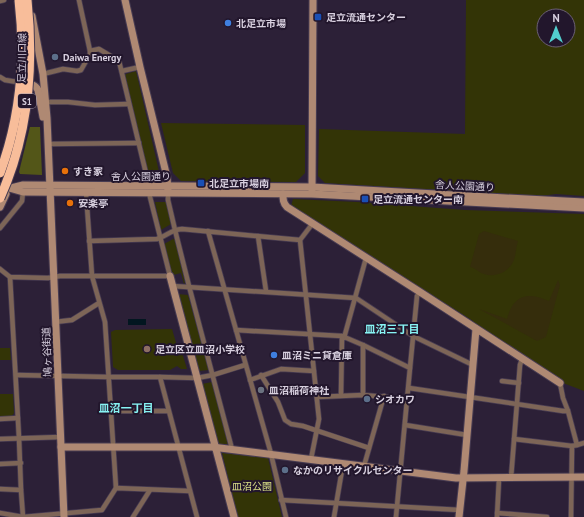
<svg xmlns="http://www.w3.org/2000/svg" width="584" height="517" font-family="'PT Sans','Noto Sans JP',sans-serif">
<rect width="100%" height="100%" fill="#2c2037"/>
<!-- green -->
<g fill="#333406" fill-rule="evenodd">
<path d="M466 0H584V196L556 194 541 196 325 183 318 176 319 129 465 134ZM544 16H568V40H544Z"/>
<polygon points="136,71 160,176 160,177 158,178 149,178 125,75 126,74"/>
<polygon points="161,123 305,125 305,173 296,182 181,181 173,173"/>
<polygon points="293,199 357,202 465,210 584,214 584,391 563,383 473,323 473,321 291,206"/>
<polygon points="155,202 166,202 171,224 161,230"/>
<polygon points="175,238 185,283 184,284 181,273 173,275 175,283 174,283 164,244"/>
<polygon points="177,294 188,295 209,370 198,371"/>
<polygon points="172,329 177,346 180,346 187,369 181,369 177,366 170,370 118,370 113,367 111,332 115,330"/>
<polygon points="0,348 10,348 11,360 0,360"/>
<polygon points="212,382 229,444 219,444 202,384"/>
<polygon points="0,394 13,394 14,413 12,416 0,416"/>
<polygon points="222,453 268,458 282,517 238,517"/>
</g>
<!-- forest -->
<polygon fill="#535618" points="30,127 40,127 42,175 20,174 19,172"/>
<!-- sand -->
<g fill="#352d0c">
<path d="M484 231 518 241C516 247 516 254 514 260 509 272 496 278 484 274 479 273 476 268 470 267L479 234Z"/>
<path d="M558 280 560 285 546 337 537 341 479 309 507 319C513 295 527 291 549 301Z"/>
</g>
<!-- water -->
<rect fill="#021620" x="128" y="319" width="18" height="6"/>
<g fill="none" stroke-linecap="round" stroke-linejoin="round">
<!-- street casing -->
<g stroke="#483c52" stroke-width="6">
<g id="street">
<polyline points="0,1 4,0"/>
<polyline points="90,51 99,49 119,61 149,186"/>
<polyline points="122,71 140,67"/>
<polyline points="43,74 63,69 77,71 81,70 90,54 90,51 79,0"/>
<polyline points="0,77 5,80 17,82"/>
<polyline points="46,102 68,102 95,105 129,104"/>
<polyline points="48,144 139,143"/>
<polyline points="86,192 92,276 105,322 116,488"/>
<polyline points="168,193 168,200 175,230 189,286 232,449"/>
<polyline points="0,228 22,201 23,192"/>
<polyline points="208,231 270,450 286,517"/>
<polyline points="258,236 266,291"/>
<path d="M89 241 157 239C167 236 170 230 182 229L300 240"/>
<polyline points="0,269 10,277 48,278 60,276 170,276 149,193"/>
<polyline points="10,277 19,438 21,490 23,517"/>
<polyline points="172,286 356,298 413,336 473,365"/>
<polyline points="55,322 72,320 99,303"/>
<polyline points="236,330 342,336 363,345 410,368 396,517"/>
<polyline points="344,338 366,258"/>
<polyline points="410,368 417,296 420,292"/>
<polyline points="16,375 109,377 160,377 197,378 213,375 245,365"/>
<polyline points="261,375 278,402 285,420 291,424 303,426 369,448"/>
<polyline points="160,377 197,517"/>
<polyline points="250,380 281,369 314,371"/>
<polyline points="502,381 519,383"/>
<polyline points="560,383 563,398 568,411 577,445 584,443"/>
<polyline points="409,388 563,411 568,411"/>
<polyline points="341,395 342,336"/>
<polyline points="363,395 363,345"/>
<polyline points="317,397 363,395 408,399"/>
<polyline points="111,411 168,411"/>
<polyline points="0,419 18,418"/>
<polyline points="405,425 467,435"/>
<polyline points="0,439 61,437"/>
<polyline points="514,439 572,446"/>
<polyline points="311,459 319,419 300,240 313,223"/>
<polyline points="0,464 21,463"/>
<polyline points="364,466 384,396"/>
<polyline points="511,478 520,365 522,359"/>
<polyline points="0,489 21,490"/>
<polyline points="281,500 460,510"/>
<polyline points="0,513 23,517 102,510 116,488 190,491"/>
<polyline points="497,513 547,517"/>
<polyline points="133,517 150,490"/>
<polyline points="334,517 343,464"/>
<polyline points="497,517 499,479"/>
<polyline points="571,517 572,446 577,445"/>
</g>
</g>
<!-- secondary casing -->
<g stroke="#483c52" stroke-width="9">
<g id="secondary">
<polyline points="125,0 140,67 167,177 168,191"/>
<polyline points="32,16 43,74 47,118 64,517"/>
<path d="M23 83C29 84 35 84 38 90L43 117"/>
<polyline points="0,187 9,188 23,192 312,194 584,208"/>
<polyline points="11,188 23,185 312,187 488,197 584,202"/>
<polyline points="312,192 313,0"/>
<path d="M283 194C283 199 283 203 287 207L420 292 560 383"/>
<polyline points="0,207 6,194"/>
<polyline points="170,276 234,517"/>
<polyline points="61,447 212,447 456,478 584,477"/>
<polyline points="459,517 464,471 476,329"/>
</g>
</g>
<!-- street -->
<use href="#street" stroke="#7d6557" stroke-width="4.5"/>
<!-- secondary -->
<use href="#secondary" stroke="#af8973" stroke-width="7"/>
<!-- highway-bridge casing -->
<g stroke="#483c52" stroke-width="11" stroke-linecap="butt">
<g id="highway-bridge">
<path d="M0 173C21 116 26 60 19 0"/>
<path d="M0 198C28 136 34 67 27 0"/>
</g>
</g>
<!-- highway-bridge -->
<use href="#highway-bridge" stroke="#f8bd9a" stroke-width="9"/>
</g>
<!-- markers -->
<g fill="#1a4fb4" stroke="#22162c" stroke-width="1.5">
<rect x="314" y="13" width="8" height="8" rx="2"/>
<rect x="197" y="179" width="8" height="8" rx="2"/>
<rect x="361" y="195" width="8" height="8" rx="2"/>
</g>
<g fill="#3f7fe0" stroke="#22162c" stroke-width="1.5">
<circle cx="228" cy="23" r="4"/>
<circle cx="274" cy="355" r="4"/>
</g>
<g fill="#5c6f8a" stroke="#22162c" stroke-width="1.5">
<circle cx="55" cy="57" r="4"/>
<circle cx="367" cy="399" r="4"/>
<circle cx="285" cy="470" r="4"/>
</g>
<g fill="#e8710a" stroke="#22162c" stroke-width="1.5">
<circle cx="65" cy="171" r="4"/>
<circle cx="70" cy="203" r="4"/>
</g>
<circle fill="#8d6e63" stroke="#22162c" stroke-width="1.5" cx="147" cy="349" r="4"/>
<circle fill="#6b7280" stroke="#22162c" stroke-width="1.5" cx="261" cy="390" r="4"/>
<g text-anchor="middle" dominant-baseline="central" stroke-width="4" stroke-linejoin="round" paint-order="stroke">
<!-- shield labels -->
<rect fill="#22162c" stroke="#a198a9" stroke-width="1" x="18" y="94" width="18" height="14" rx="3"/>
<g font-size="9" font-weight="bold" fill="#d8d0df">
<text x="27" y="101">S1</text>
</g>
<!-- poi labels -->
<g font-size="10" font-weight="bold" fill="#d8d0df" stroke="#22162c" text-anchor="start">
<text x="326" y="17">足立流通センター</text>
<text x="236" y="23">北足立市場</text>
<text x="63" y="57">Daiwa Energy</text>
<text x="73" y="171">すき家</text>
<text x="209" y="183">北足立市場南</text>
<text x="373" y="199">足立流通センター南</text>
<text x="78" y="203">安楽亭</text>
<text x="155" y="349">足立区立皿沼小学校</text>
<text x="282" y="355">皿沼ミニ貸倉庫</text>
<text x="269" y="390">皿沼稲荷神社</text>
<text x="375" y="399">シオカワ</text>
<text x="293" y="470">なかのリサイクルセンター</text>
</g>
<!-- street labels -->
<g font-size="10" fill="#d8d0df" stroke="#22162c">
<text transform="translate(22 58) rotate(-89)">足立川口線</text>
<text x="141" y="176">舎人公園通り</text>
<text transform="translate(465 186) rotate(3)">舎人公園通り</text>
<text transform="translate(47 352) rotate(-92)">鳩ヶ谷街道</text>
</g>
<!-- park labels -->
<g font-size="10" fill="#dae087" stroke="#22162c">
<text x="252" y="486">皿沼公園</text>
</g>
<!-- neighbourhood labels -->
<g font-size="11" font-weight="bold" fill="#87f3f3" stroke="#22162c">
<text x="392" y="329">皿沼三丁目</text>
<text x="126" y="408">皿沼一丁目</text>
</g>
</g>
<!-- north arrow -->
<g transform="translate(556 28)"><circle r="19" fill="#22162c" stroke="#6b6074"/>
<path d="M0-3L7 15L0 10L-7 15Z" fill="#52cdcd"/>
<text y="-6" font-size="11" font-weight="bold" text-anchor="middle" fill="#d8d0df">N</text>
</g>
</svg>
